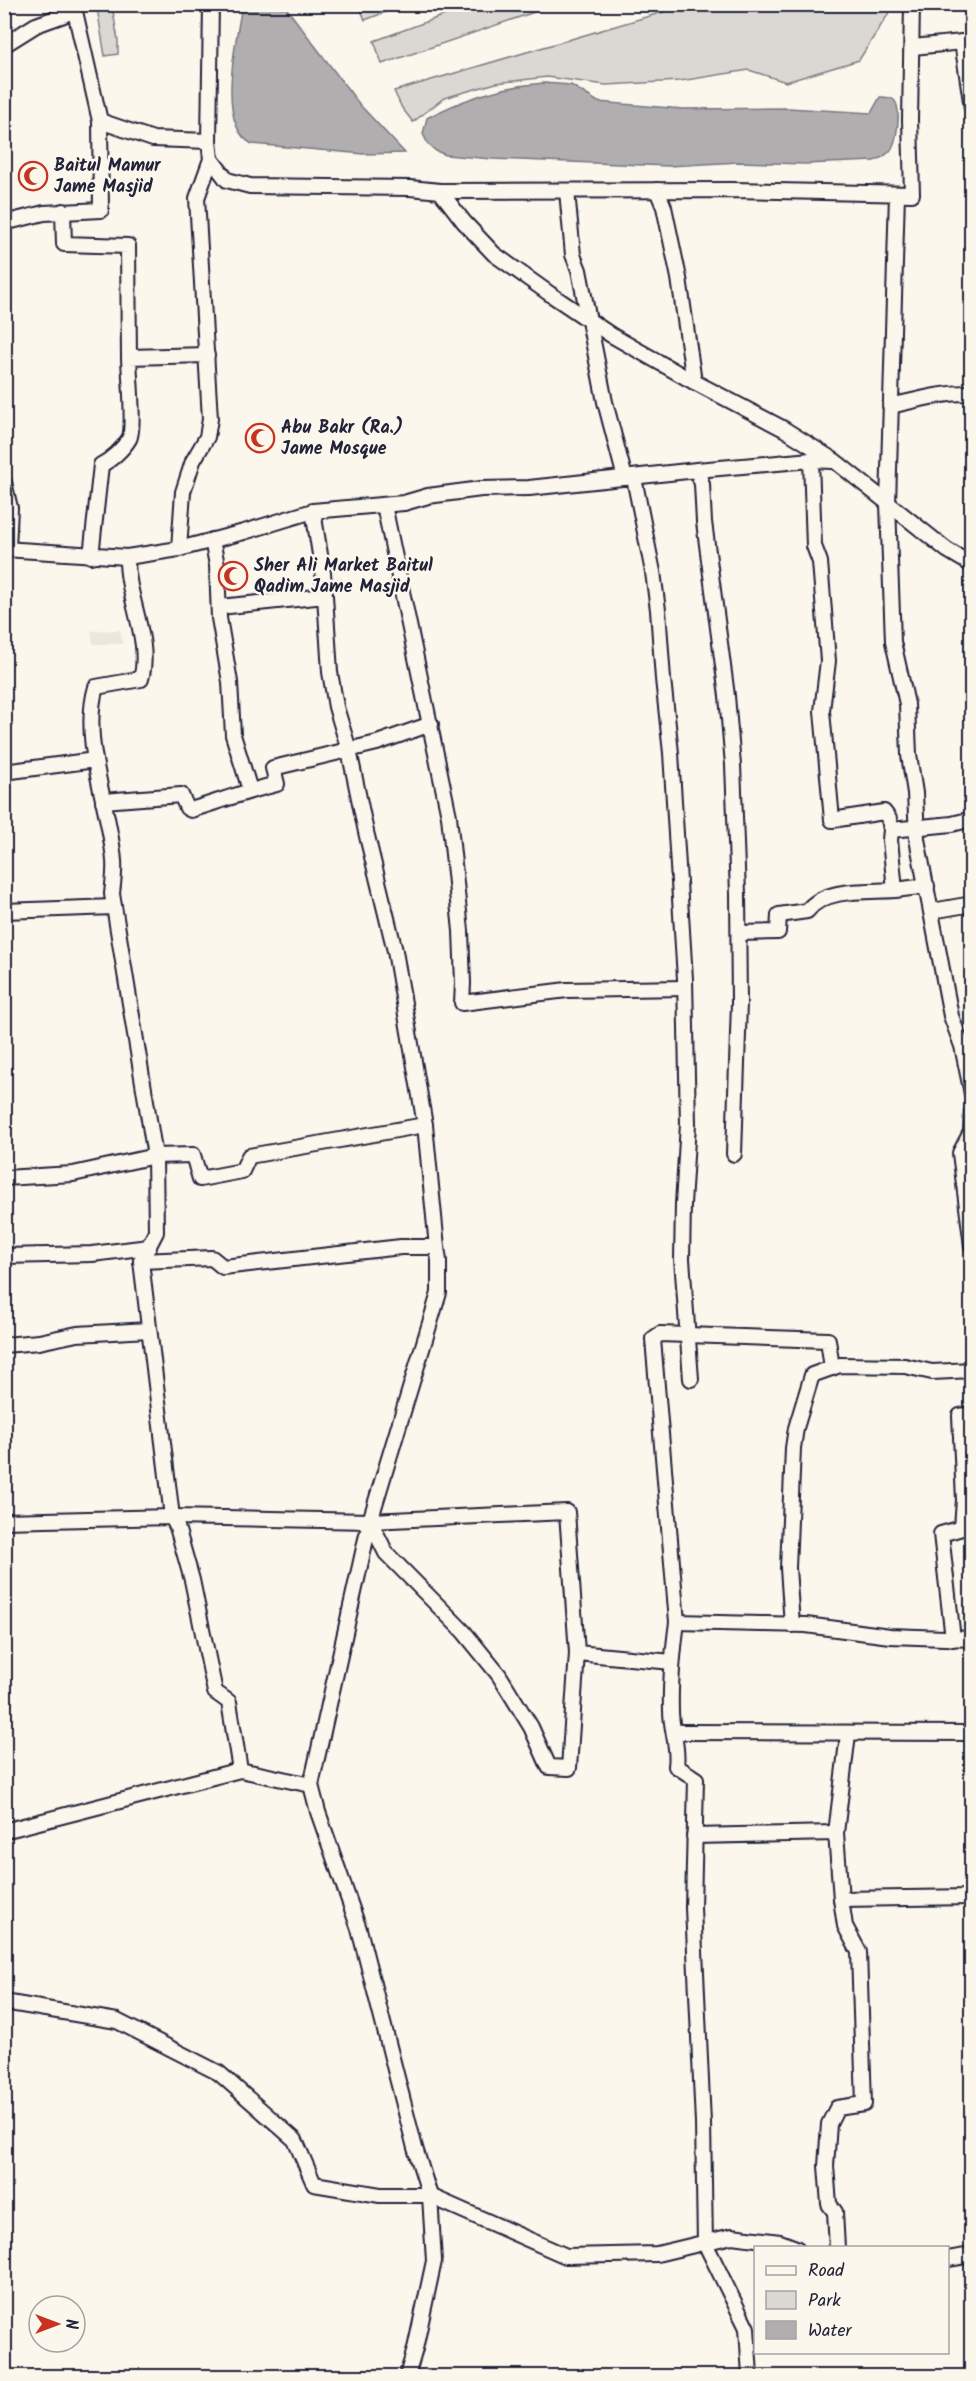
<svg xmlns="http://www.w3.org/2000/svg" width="976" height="2381" font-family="Kalam,sans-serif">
<rect width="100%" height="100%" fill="#fbf7ec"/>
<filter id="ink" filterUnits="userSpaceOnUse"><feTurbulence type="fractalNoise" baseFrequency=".0167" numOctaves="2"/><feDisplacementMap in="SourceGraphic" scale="12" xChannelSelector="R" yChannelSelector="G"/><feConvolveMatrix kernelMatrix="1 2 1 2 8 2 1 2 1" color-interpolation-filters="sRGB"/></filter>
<g filter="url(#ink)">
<!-- built -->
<polygon fill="#ebe7df" points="120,630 123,644 93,644 91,631"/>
<!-- green -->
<g fill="#dbd8d3" stroke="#7e7d87" stroke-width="1.5">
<polygon points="359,5 359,4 404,5 365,20"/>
<polygon points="472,5 555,5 382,64 374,41"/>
<polygon points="687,5 894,5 859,60 786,82 749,70 680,81 606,85 547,77 496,83 444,98 413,122 402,108 394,91"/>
<polygon points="112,6 118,40 118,54 105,56 97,8"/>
</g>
<!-- water -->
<g fill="#b1aeb0" stroke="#787681" stroke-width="1.5">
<path d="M242 5H284L360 105 405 153 364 154 252 144C215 125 237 38 242 5Z"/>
<path d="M544 83 571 85 598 102 683 109 788 108 871 113 880 97C884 97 890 97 894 100 902 108 897 143 890 151 885 156 880 159 874 161L805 164 739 162 669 166 492 159 446 155 436 151 428 144 423 134 427 118C465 98 502 86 544 83Z"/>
</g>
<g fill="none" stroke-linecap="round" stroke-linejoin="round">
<!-- minor casing -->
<g stroke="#22223b" stroke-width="18">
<g id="minor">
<polyline points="74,7 100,121"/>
<polyline points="962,42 972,108"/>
<polyline points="4,45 36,25 64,15 73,10 74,4"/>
<polyline points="913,47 972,41"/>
<polyline points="211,159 227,180 250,186 410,188 440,191 464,222 494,254 550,294 611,335 685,377 784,429 835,461 947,550 972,565"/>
<polyline points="657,190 664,207 679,278 694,382"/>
<polyline points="440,191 732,190 912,194 910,120 912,4"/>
<polyline points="567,191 573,255 579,270 605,402 625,478"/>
<polyline points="897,194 888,504 893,642 907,704 909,755 915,793 917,839 951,1016 962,1046 972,1094"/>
<polyline points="63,211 64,244 128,246 129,357"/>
<polyline points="4,223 44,213 101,210 100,121 153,139 209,141"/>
<path d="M890 406C918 400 943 392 972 393"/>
<polyline points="811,460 814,546 820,562 828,661 822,711 832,820 884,812 889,819 891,830 890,840 895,890 927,886"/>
<polyline points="697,470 702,484 704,522 727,696 733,765 738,894 739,1003 734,1154"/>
<polyline points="634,478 653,572 658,610 663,679 671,753 685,979 688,1124 683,1204 682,1259 691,1379"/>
<polyline points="4,482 10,508 8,548"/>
<polyline points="384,505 449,816 461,931 463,983 462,1003 567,990 685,988"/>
<polyline points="212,540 217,565 219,618 230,682 233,735 250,790"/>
<polyline points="4,549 127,557 179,549 244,532 313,511 404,503 428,496 481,489 529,488 697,470 811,460 832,461"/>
<polyline points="179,549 183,492 193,461 207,437 210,419 197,198 211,159 209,141 211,4"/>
<path d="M91 556 101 465C111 460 123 449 129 439 135 429 129 372 129 357L207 355"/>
<path d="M127 557C126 597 152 640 141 679L96 687C80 741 110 807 114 861 115 872 113 883 112 894L155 1156 156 1232 141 1261 172 1517 177 1527 192 1580 215 1692 229 1702 240 1770 311 1785 318 1812 359 1929 415 2148 430 2196 434 2261 415 2349 407 2376"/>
<polyline points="220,607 325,596 323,573 313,511"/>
<polyline points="4,772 95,760"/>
<path d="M103 801 181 795 187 808 191 810C220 801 247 791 277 784L273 768 377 743 431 724"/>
<polyline points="891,830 952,824 972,819"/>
<polyline points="4,911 114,907"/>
<polyline points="932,911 972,904"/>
<path d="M739 933 778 932 779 915 807 911C825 887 868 892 895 890"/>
<polyline points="972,1111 971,1132 960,1153 972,1246"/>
<polyline points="425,1125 437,1247"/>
<polyline points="4,1178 73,1174 155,1156 193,1155 200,1179 242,1171 249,1156 425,1125 395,951 366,832 349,750 336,707 330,672 325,596"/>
<polyline points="4,1256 92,1254 149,1247"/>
<polyline points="141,1261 212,1258 223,1267 401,1247 437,1247 439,1261 439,1293 370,1521 311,1785"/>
<polyline points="4,1345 39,1342 77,1334 149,1330"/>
<polyline points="4,1521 172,1517 370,1521 567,1512 577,1653"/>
<polyline points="370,1521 386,1553 464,1632 499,1675 531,1727 549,1767 569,1768 577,1653 672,1662"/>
<polyline points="677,1622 806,1625 890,1636 972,1639"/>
<polyline points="792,1625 788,1568 793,1448 796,1428 812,1375 840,1365 905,1366 932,1372 972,1370"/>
<polyline points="953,1639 941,1534 962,1528 964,1500 960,1416 972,1414"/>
<polyline points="674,1732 972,1733"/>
<polyline points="4,1831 240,1770"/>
<polyline points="836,1833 848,1734"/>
<polyline points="694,1836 836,1833 841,1899 972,1897"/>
<polyline points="4,2002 117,2021 219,2073 295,2140 314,2184 380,2195 430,2195"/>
<polyline points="430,2196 566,2256 657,2254 732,2236 780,2242 796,2248"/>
<polyline points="837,2248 835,2212 829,2204 826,2166 829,2124 837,2108 864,2104 859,1952 845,1926 841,1899"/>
<polyline points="948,2259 972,2255"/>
<path d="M750 2376 747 2328 705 2243 703 2123 693 1908 696 1779 676 1766C679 1747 671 1730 671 1711 670 1681 673 1652 677 1622L653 1339 660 1334 828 1340 832 1368"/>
</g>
</g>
<!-- minor -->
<use href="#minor" stroke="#fbf7ec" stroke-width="14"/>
</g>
</g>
<!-- icons -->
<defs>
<g id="mosque-ring" transform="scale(1.5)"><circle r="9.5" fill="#fbf7ec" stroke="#c8321e" stroke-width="1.5"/><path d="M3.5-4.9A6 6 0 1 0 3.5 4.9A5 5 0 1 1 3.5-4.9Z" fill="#c8321e"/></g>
</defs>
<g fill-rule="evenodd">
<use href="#mosque-ring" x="33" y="176"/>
<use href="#mosque-ring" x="260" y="438"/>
<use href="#mosque-ring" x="233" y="576"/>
</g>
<g text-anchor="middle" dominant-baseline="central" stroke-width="5" stroke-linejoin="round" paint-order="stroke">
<!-- poi labels -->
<g font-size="18" font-weight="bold" fill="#22223b" stroke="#fbf7ec" text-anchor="start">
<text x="54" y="166">Baitul Mamur<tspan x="54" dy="21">Jame Masjid</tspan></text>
<text x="281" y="428">Abu Bakr (Ra.)<tspan x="281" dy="21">Jame Mosque</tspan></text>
<text x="254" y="566">Sher Ali Market Baitul<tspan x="254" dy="21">Qadim Jame Masjid</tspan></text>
</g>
</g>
<!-- margin -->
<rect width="976" height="2381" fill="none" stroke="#fbf7ec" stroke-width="24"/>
<rect x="12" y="12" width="952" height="2357" fill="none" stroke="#22223b" stroke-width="2" filter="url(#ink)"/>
<!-- legend -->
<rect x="754" y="2246" width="195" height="108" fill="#fbf7ec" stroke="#a4a2a5" stroke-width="1.5"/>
<rect x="766" y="2266" width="30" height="9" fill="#fbf7ec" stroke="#a4a2a5" stroke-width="1.5"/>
<text x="808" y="2276" font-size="18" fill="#22223b">Road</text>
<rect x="766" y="2291" width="30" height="18" fill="#dbd8d3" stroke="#a4a2a5" stroke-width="1.5"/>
<text x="808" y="2306" font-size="18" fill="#22223b">Park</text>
<rect x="766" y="2321" width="30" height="18" fill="#b1aeb0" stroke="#a4a2a5" stroke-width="1.5"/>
<text x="808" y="2336" font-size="18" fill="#22223b">Water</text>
<!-- north arrow -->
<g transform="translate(57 2324) rotate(90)"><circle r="28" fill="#fbf7ec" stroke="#a4a2a5" stroke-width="1.5"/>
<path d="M0-4.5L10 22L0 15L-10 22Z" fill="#c8321e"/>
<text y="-9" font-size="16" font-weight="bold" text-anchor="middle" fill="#22223b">N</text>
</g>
</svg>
